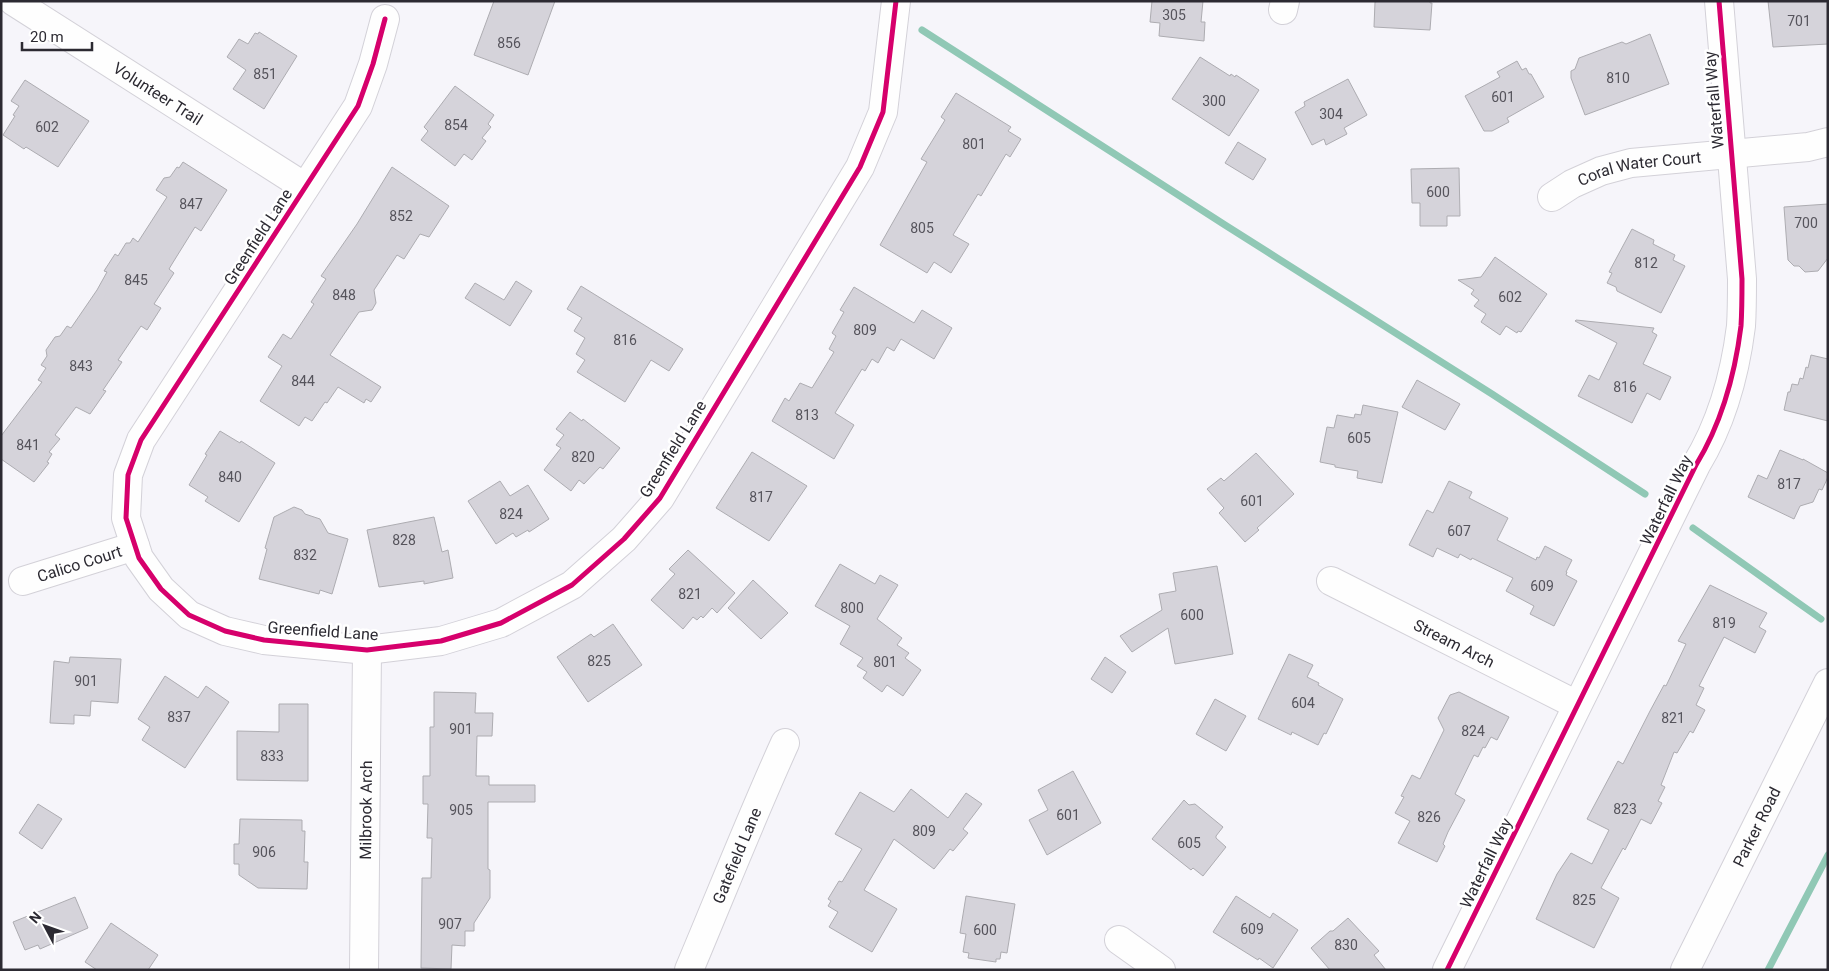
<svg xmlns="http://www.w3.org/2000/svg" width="1829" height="971" font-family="Roboto,sans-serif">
<rect width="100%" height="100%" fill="#f6f5fa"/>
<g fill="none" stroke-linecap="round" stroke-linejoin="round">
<!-- stream -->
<g stroke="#90c8b5" stroke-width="7">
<polyline points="922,30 1225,225 1492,394 1645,494"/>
<polyline points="1693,528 1821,619"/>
<polyline points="1768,970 1828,855"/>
</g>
</g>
<!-- building -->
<g fill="#d5d3da" stroke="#adacb1">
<polygon points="494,1 555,1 528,75 474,55"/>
<polygon points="1152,1 1203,1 1201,22 1205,22 1204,41 1159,36 1160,23 1150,22"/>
<polygon points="1379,1 1430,1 1430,3 1432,3 1430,30 1374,27 1375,2"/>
<polygon points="1768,1 1828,1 1828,44 1773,47"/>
<polygon points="259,32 297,56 264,109 233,89 246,70 227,57 239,39 248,44 255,33 258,34"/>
<polygon points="1650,34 1669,84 1585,115 1571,78 1571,71 1575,69 1579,58 1622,42 1626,44"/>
<polygon points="1200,57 1230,76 1231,74 1235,77 1236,75 1259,90 1229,136 1172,99"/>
<polygon points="1517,61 1522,70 1526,68 1529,74 1531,74 1544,97 1507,118 1509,122 1492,131 1484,131 1465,96 1500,77 1497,72"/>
<polygon points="1348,79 1367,115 1344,128 1347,134 1326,145 1324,139 1312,145 1295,112 1305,106 1304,102"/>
<polygon points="25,80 89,121 58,167 26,147 24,149 3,135 15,116 13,115 19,106 11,101"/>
<polygon points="455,86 494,115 488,124 491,127 482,138 486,141 472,160 464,154 455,166 421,140 428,131 424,127"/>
<polygon points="956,93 1011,127 1008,131 1021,139 1010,157 1006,154 981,196 978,194 953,235 969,244 951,273 934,262 927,273 880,245 927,162 921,159 945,120 941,117"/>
<polygon points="1238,142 1266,159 1253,180 1225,163"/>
<polygon points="183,162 227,190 201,231 195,227 172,264 169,269 174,273 154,304 161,308 147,330 141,326 118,360 122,362 103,390 106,391 90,414 76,407 55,435 60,439 49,452 52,454 47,462 49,463 34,482 1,459 1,436 42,382 38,380 46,368 41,365 47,356 46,350 55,337 60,336 67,326 71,328 97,290 107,272 104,271 115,254 118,256 126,243 130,243 133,238 138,242 167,197 156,190 164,178 170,177 177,167 179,168"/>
<polygon points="392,167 449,206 429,237 420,234 404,259 397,255 374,290 376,303 372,310 359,312 330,355 381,387 371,402 366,399 364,403 338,387 327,403 325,402 312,421 305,417 299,426 260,401 282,366 268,357 283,334 291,339 314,304 311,302 326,279 321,276 357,224"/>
<polygon points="1459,168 1460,216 1447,216 1447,226 1420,226 1420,203 1412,203 1411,169"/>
<polygon points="1828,204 1828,258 1818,271 1805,272 1799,266 1794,266 1788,260 1784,207"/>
<polygon points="1632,229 1654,240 1653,244 1675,255 1673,260 1685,266 1661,313 1617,291 1616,287 1607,283 1612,273 1609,272"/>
<polygon points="1495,257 1547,294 1521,332 1518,331 1517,333 1506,326 1500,335 1481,322 1486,314 1474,306 1479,300 1471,294 1474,290 1458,280 1481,277"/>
<polygon points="516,281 532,291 510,326 465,298 475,283 504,300"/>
<polygon points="581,286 683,349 669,371 651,360 625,402 577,372 585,360 576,354 585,338 574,331 582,318 567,309"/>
<polygon points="854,287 914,323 922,310 952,328 934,359 901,339 894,351 887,347 878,363 872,359 865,371 862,369 835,413 854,425 834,459 772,421 785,398 789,401 800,383 812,388 834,352 829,349 836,336 832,333 844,312 840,310"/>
<polygon points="1576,320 1654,328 1652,332 1657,335 1643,364 1671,377 1660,400 1647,393 1632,423 1578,396 1589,375 1599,380 1617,343 1575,321"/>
<polygon points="1811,355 1828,359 1828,421 1784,410 1788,392 1790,392 1792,384 1798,385 1800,378 1803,379 1806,367 1808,368"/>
<polygon points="1417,380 1460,404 1445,430 1402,407"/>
<polygon points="1363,405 1398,412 1382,483 1357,478 1358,471 1335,467 1335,465 1320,462 1327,427 1334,428 1337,415 1354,418 1355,414 1361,415"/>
<polygon points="570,412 582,421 583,419 620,448 603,469 600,467 584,484 579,480 571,491 544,470 561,448 556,445 564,435 556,429"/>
<polygon points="220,431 240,443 241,441 275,463 239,522 205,501 208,497 189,485 207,455 205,454"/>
<polygon points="1780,450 1803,460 1803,459 1828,473 1828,477 1822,490 1819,489 1813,502 1800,506 1794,519 1748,497 1758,475 1767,479"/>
<polygon points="752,452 807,486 769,541 716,508"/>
<polygon points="1256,453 1294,494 1257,528 1259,530 1245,542 1219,513 1224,508 1207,489 1221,478 1224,481"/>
<polygon points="500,481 510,496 528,485 549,519 529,532 528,530 516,537 513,533 496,544 468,501"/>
<polygon points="1449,481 1472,492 1469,498 1508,518 1497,540 1536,560 1537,557 1539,558 1545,546 1572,560 1566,572 1567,572 1566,575 1577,581 1554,626 1530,614 1534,606 1506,591 1513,578 1472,558 1471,560 1460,554 1458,558 1437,548 1433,557 1409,545 1427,510 1433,513"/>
<polygon points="294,507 302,510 305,514 320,519 328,533 348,539 332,594 320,590 319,594 259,579 267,549 265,548 274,517"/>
<polygon points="434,517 442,552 448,550 453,578 424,584 424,581 379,587 367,530"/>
<polygon points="688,550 735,593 717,613 712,608 703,618 701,616 697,620 693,617 683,629 651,600 675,574 669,569"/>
<polygon points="840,564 875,584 880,575 898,585 877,619 902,638 897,645 909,653 905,658 921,670 903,696 887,685 882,692 863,678 867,672 857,666 863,658 840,644 850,626 815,606"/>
<polygon points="1217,566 1233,654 1175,664 1168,628 1132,652 1120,636 1162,610 1159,594 1176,591 1173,573"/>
<polygon points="753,580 788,613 761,639 728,608"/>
<polygon points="1710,585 1767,613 1759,627 1766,631 1755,653 1724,637 1699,686 1704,688 1696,705 1705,710 1693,733 1690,731 1677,753 1674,752 1661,785 1665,787 1658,801 1662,803 1651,824 1641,819 1625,850 1623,848 1601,888 1619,898 1594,948 1536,919 1557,874 1571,853 1592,864 1609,830 1587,819 1618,761 1623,764 1650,711 1664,685 1666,686 1686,644 1678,641"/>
<polygon points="613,624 642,665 588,702 557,657 591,634 594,637"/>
<polygon points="1289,654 1313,665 1307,677 1319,683 1318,685 1343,699 1326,734 1324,733 1318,745 1292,732 1291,735 1258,719"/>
<polygon points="70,657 121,659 118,703 91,701 90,716 74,715 74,724 50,723 54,661 69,663"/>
<polygon points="1105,657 1126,672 1112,693 1091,679"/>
<polygon points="165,676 198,698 206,686 229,702 185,768 142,740 150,727 138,719"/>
<polygon points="434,692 476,693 475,713 493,713 492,736 477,736 476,776 489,776 489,785 535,785 535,802 488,802 488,869 490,870 490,898 474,923 474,931 465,931 465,946 452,945 451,969 421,968 422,878 431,878 432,838 427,838 428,804 423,804 423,776 430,776 430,727 434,727"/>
<polygon points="1459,692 1509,717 1497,740 1491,737 1485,748 1483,747 1478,757 1474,755 1455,794 1465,800 1448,832 1443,844 1445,846 1437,862 1398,843 1410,821 1395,813 1404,797 1401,796 1412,775 1420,779 1444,730 1438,718 1450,695"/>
<polygon points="1215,699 1246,716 1226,751 1196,734"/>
<polygon points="279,704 308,704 308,781 237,780 237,731 279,732"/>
<polygon points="1073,771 1101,823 1047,855 1029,820 1048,810 1038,790"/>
<polygon points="911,789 948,818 966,793 982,804 963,829 968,833 953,851 950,849 934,869 894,839 864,890 897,909 872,952 829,927 838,912 828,906 831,901 828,899 839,881 842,882 862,849 835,834 860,792 894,812"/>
<polygon points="1184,800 1189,805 1195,804 1223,827 1216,836 1216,838 1226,847 1203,876 1193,868 1191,870 1152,839"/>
<polygon points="38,804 62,819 42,849 19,833"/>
<polygon points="240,819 302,820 302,831 305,831 304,862 308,862 307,889 258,888 239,875 239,864 234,864 234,844 239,844"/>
<polygon points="966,896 1015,904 1007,953 1001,952 1000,959 996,959 996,962 968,958 969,953 963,952 966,934 960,933"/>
<polygon points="1236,896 1270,918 1273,913 1298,930 1273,968 1259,958 1258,960 1213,932"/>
<polygon points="75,897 88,928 40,949 38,945 25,950 13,922"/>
<polygon points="1348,918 1379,951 1374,955 1386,970 1330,970 1311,948 1330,931 1333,931"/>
<polygon points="111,923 158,955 148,970 97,970 85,962"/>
</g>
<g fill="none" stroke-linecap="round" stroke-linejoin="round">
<!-- minor casing -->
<g stroke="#d3d1d8" stroke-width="30">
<g id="minor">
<path id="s1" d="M13 1 305 187"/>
<polyline points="1283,10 1285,1"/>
<polyline points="385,19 373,64 358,106 141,440 128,475 126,518 139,558 161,589 189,615 225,631 264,640 367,650 441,641 501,623 572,585 624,539 660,498 860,167 883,112 896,1"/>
<path id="s2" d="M1552 197 1572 184 1601 171 1631 163 1808 147 1828 142"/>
<path id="s3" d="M23 581 135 546"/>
<path id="s4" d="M1331 581 1577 705"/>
<polyline points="1119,940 1161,970"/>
<path id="s5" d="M364 970 367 650"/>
<path id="s6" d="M689 970C721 894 751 818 785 743"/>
<path d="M1447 970 1696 465C1721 424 1735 374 1741 326 1742 310 1742 295 1742 279L1719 1"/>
<path id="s7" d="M1685 970 1828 683"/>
</g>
</g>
<!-- minor -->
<use href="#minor" stroke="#fefefe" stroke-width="28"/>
<!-- cycleway casing -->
<g stroke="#fff" stroke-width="8">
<g id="cycleway">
<polyline points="385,19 373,64 358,106 141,440 128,475 126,518 139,558 161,589 189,615 225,631 264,640 367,650 441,641 501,623 572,585 624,539 660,498 860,167 883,112 896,1"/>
<path d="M1447 970 1696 465C1721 424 1735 374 1741 326 1742 310 1742 295 1742 279L1719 1"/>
</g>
</g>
<!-- cycleway -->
<use href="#cycleway" stroke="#d6006c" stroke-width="5"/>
</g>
<g text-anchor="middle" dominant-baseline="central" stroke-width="5" stroke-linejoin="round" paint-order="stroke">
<!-- number labels -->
<g font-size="14" fill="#56545c">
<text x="1174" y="15">305</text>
<text x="1799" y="21">701</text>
<text x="509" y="43">856</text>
<text x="265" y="74">851</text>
<text x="1618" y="78">810</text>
<text x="1503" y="97">601</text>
<text x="1214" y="101">300</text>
<text x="1331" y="114">304</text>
<text x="456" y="125">854</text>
<text x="47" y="127">602</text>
<text x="974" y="144">801</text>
<text x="1438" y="192">600</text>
<text x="191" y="204">847</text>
<text x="401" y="216">852</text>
<text x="1806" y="223">700</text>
<text x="922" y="228">805</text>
<text x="1646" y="263">812</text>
<text x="136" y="280">845</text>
<text x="344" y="295">848</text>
<text x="1510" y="297">602</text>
<text x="865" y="330">809</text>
<text x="625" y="340">816</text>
<text x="81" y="366">843</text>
<text x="303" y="381">844</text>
<text x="1625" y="387">816</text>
<text x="807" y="415">813</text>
<text x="1359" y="438">605</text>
<text x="28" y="445">841</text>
<text x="583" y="457">820</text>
<text x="230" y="477">840</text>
<text x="1789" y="484">817</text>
<text x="761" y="497">817</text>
<text x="1252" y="501">601</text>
<text x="511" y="514">824</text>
<text x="1459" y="531">607</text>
<text x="404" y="540">828</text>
<text x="305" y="555">832</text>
<text x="1542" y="586">609</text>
<text x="690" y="594">821</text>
<text x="852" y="608">800</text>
<text x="1192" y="615">600</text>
<text x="1724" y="623">819</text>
<text x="599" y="661">825</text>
<text x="885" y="662">801</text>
<text x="86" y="681">901</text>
<text x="1303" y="703">604</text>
<text x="179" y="717">837</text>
<text x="1673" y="718">821</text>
<text x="461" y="729">901</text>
<text x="1473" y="731">824</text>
<text x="272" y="756">833</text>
<text x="1625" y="809">823</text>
<text x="461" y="810">905</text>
<text x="1068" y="815">601</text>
<text x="1429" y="817">826</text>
<text x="924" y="831">809</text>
<text x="1189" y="843">605</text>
<text x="264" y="852">906</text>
<text x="1584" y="900">825</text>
<text x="450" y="924">907</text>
<text x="1252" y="929">609</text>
<text x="985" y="930">600</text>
<text x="1346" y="945">830</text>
</g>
<!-- street labels -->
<g font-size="16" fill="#2c2a32" stroke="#fff">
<text stroke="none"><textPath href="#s1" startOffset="172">Volunteer Trail</textPath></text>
<text transform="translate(1714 100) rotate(-95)">Waterfall Way</text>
<text stroke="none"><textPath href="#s2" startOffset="94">Coral Water Court</textPath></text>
<text transform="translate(258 237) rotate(-57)">Greenfield Lane</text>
<text transform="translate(673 449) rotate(-58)">Greenfield Lane</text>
<text transform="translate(1666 500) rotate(-64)">Waterfall Way</text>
<text stroke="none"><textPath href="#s3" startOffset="59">Calico Court</textPath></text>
<text transform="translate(323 631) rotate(4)">Greenfield Lane</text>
<text stroke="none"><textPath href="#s4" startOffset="138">Stream Arch</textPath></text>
<text stroke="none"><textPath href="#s5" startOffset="160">Milbrook Arch</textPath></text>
<text stroke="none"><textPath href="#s7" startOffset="160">Parker Road</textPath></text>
<text stroke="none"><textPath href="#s6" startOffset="124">Gatefield Lane</textPath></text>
<text transform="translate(1486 863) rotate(-64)">Waterfall Way</text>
</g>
</g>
<!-- border -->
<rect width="1829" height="971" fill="none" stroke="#2c2a32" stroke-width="5"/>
<!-- north arrow -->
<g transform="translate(45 926) rotate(311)" stroke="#ffffff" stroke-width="4" paint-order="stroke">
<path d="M0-4L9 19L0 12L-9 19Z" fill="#2c2a32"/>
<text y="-8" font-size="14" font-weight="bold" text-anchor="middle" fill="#2c2a32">N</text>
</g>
<!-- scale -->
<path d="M22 42v8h70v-8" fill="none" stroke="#2c2a32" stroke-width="2.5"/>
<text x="30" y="42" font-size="15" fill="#2c2a32" stroke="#ffffff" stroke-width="4" paint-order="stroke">20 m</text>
</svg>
